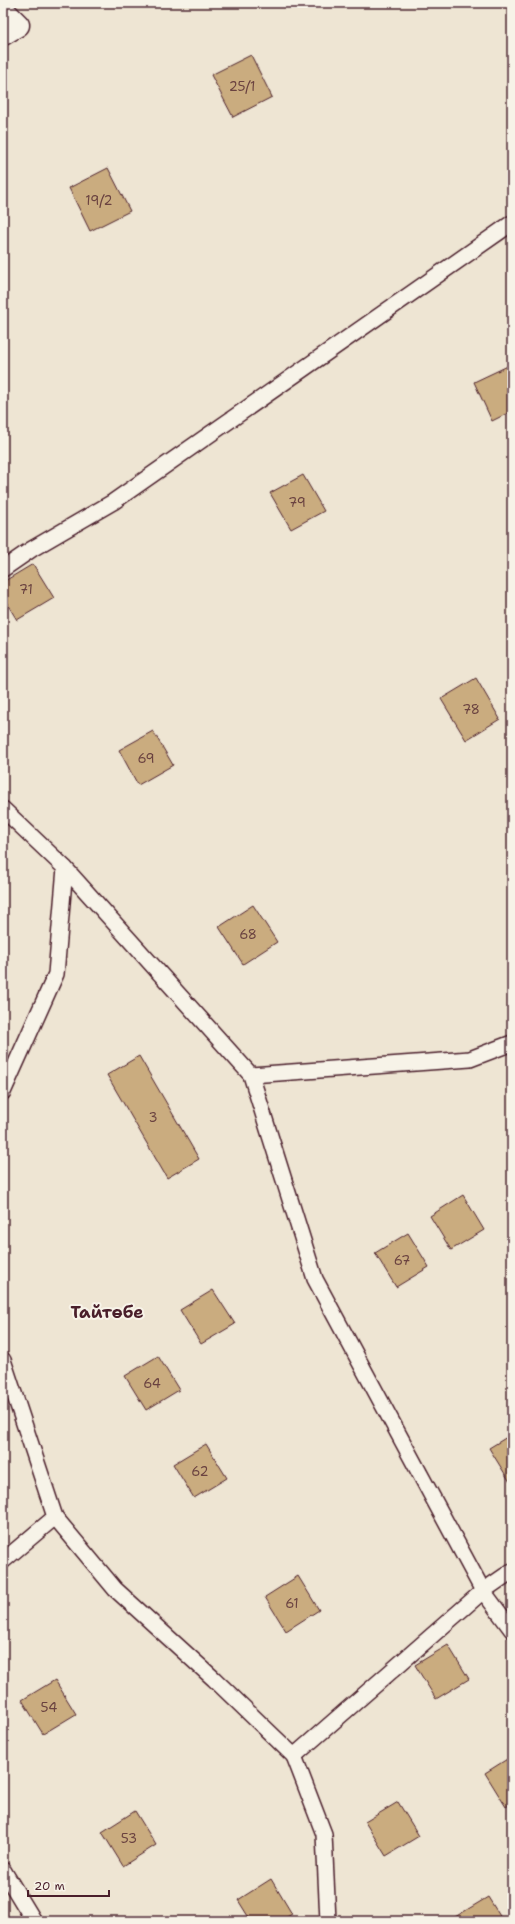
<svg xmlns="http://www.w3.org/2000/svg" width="515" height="1924" font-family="'Shantell Sans',sans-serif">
<rect width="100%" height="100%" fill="#eee5d3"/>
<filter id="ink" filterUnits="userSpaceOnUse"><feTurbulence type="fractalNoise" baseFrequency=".025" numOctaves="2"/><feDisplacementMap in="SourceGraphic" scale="8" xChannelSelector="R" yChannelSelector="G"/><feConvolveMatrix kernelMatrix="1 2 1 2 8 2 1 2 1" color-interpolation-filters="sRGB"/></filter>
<g filter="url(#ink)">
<!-- building -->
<g fill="#caac7f" stroke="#4a1f2b">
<polygon points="251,55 272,97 233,117 211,75"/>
<polygon points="108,168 130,211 90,231 69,188"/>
<polygon points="512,364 512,411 492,421 474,382"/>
<polygon points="303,475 324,511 291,529 270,493"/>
<polygon points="33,564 54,598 17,620 3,597 3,582"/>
<polygon points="476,678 500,719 466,740 441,699"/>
<polygon points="153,731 173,765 138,785 119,750"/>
<polygon points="253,905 277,942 243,964 219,927"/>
<polygon points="139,1056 199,1159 167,1178 107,1075"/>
<polygon points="463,1195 484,1230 451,1250 430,1216"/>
<polygon points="408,1233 429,1267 396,1287 375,1253"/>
<polygon points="213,1290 235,1324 201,1344 180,1310"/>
<polygon points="158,1356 179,1390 146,1410 125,1376"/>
<polygon points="512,1434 512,1481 510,1482 489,1448"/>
<polygon points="206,1444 227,1478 194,1498 173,1464"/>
<polygon points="298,1576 319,1610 286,1631 265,1597"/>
<polygon points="448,1645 469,1679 436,1699 415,1665"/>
<polygon points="55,1680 76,1714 43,1734 22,1700"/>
<polygon points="512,1756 512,1803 506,1807 485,1773"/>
<polygon points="398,1802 419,1836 386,1856 365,1822"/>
<polygon points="135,1811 156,1845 123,1866 102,1832"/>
<polygon points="271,1879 292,1914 280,1921 251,1921 238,1900"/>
<polygon points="488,1897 503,1921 457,1921 455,1917"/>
</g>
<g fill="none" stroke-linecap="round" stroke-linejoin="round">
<!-- lane casing -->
<g stroke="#4a1f2b" stroke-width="18">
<g id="lane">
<polyline points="3,569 32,549 113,502 512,223"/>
<polyline points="3,809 65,868 56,974 3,1092"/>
<polyline points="251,1075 470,1059 512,1043"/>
<polyline points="3,1360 55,1517 3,1561"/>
<polyline points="55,1517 115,1589 214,1679 294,1756 483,1591 315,1279 251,1075 65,868"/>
<polyline points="512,1571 483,1591 512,1630"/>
<polyline points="294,1756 324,1834 328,1921"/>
<polyline points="3,1870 34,1921"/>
</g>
</g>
<!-- street casing -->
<g stroke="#4a1f2b" stroke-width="25">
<polyline id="street" points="3,10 18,25 3,34"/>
</g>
<!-- lane -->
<use href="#lane" stroke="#f7f3e8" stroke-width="15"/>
<!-- street -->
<use href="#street" stroke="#f7f3e8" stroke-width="22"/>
</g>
</g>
<g text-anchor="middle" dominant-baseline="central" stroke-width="4" stroke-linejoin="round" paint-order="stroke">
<!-- number labels -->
<g font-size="13" fill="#6a4240">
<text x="242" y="86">25/1</text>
<text x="99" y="200">19/2</text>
<text x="297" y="502">79</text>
<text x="26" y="589">71</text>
<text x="471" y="709">78</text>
<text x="146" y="758">69</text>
<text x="248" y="934">68</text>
<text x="153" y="1117">3</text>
<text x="402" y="1260">67</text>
<text x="152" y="1383">64</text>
<text x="200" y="1471">62</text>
<text x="292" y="1603">61</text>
<text x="49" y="1707">54</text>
<text x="129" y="1838">53</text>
</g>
<!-- quarter labels -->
<g font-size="17" font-weight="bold" fill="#4a1f2b" stroke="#f7f3e8">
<text x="107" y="1312">Тайтөбе</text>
</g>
</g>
<!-- margin -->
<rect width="515" height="1924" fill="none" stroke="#f7f3e8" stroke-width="16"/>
<rect x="8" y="8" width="499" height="1908" fill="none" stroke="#4a1f2b" stroke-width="1.5" filter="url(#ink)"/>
<!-- scale -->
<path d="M28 1890v6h81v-6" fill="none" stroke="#4a1f2b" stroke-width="2"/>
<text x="34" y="1890" font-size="12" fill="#4a1f2b" stroke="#f7f3e8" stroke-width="3" paint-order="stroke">20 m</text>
</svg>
